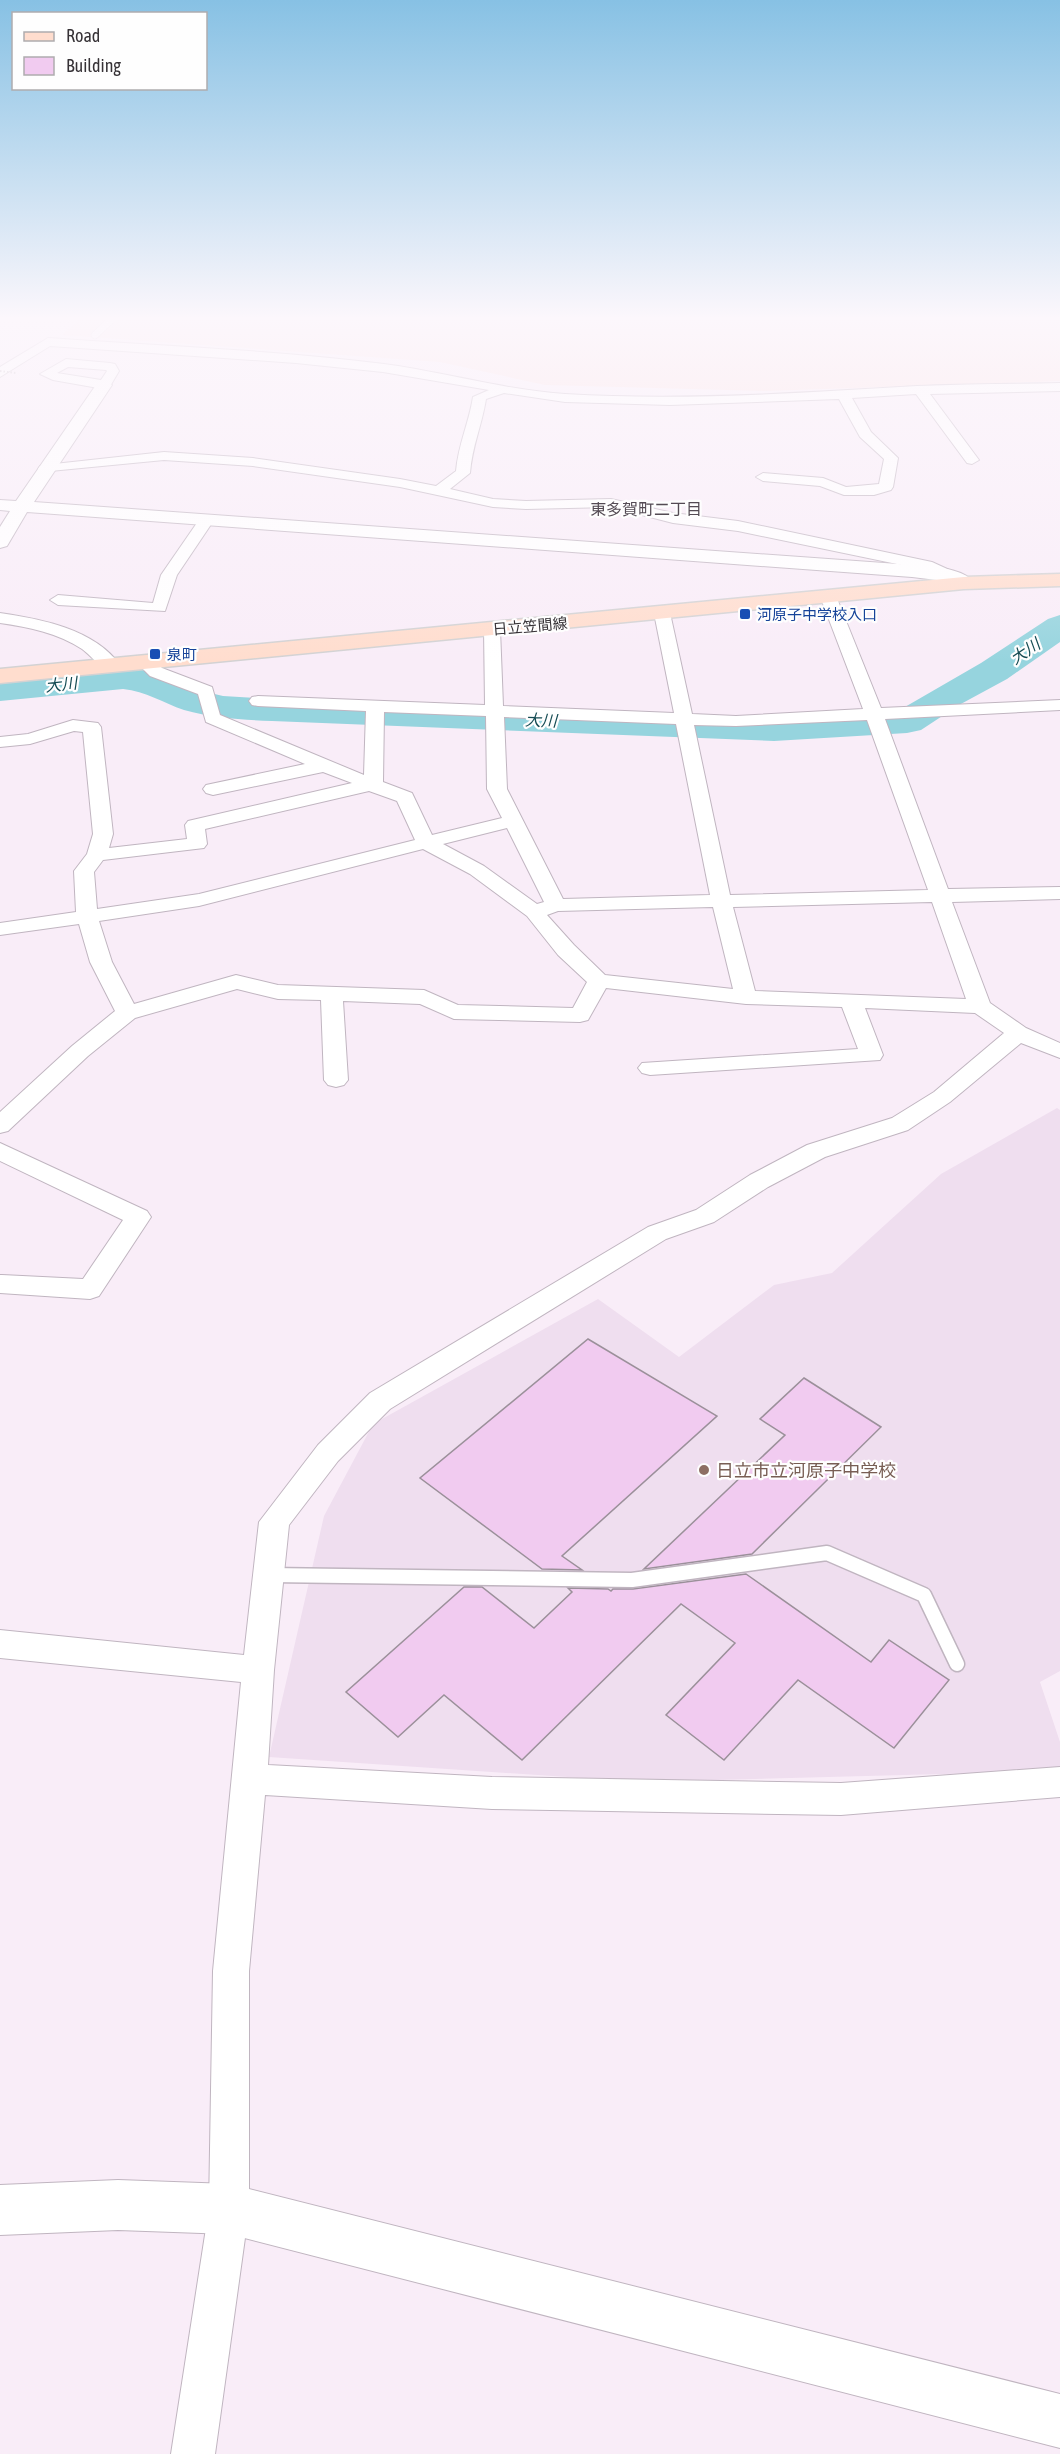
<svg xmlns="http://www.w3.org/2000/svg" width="1060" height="2454" font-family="'Asap Condensed','Noto Sans JP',sans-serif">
<rect width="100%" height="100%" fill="#f9edf8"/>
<!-- built -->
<polygon fill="#efdeef" points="1057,1108 1060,1110 1060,1671 1040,1682 1060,1742 1060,1771 642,1782 269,1757 324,1516 373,1424 598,1299 679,1357 774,1285 832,1273 941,1174"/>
<!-- industrial -->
<polygon fill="#fbe0e0" points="79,319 1060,319 1060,381 765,391 545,385 440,362 62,335"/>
<!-- water -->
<g fill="#96d4de" stroke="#79a3ac" stroke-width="1.5">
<polygon points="141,674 199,697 201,705 171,697 138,682 69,686 68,681"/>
<polygon points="57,681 57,688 0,694 0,687"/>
<polygon points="219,699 241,704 367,710 367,717 234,710 220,708"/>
</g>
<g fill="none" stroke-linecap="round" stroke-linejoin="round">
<!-- river -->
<path fill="#96d4de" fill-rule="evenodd" d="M1060 615V642L1007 679 959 705 921 730 907 733 774 741 272 721C242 720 213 718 184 710 163 703 146 691 123 689L0 701V679L123 667 160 672 206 692 223 696 272 699 774 717 898 711 981 663 1048 619Z"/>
</g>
<!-- building -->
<g fill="#f1cbf0" stroke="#9b909a" stroke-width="1.5">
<polygon points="588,1339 717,1416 562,1556 582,1570 542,1569 420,1478"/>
<polygon points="804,1378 881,1427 752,1554 644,1569 785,1435 760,1419"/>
<polygon points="746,1574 871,1662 889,1640 949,1680 894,1748 798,1680 724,1760 666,1715 735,1643 681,1604 522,1760 444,1695 398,1737 346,1692 464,1587 482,1587 534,1628 572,1592 568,1588 608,1589 611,1591 613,1589 633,1589"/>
</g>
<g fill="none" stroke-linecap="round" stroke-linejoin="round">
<!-- service-far1 casing -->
<g stroke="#c0b5c0" stroke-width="8">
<polyline id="service-far1" points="95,335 112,319"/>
</g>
<!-- service casing -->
<g stroke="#c0b5c0" stroke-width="17">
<polyline id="service" points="270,1575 632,1580 827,1553 924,1595 957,1664"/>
</g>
<!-- minor casing -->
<g stroke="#c0b5c0" stroke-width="2">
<g id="minor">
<path d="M48 338C160 346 273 350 384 364 445 372 504 390 565 394 683 401 800 393 917 386 965 384 1012 384 1060 383V391L930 394 979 460 972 464 967 463 916 394 852 398 871 432 898 458 893 487 891 490 874 495H844L820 486 763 481 756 477 763 473 823 478 846 487 879 484 884 459 860 437 839 399 670 405 565 402 504 393 486 399C482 425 472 446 470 473L450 489 493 499 526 501 611 499 673 513 738 521 932 562 956 573 958 576 950 581 921 569 738 531 673 523 611 507 526 509 493 507 400 487 253 466 164 460 40 472 38 469 40 466 45 465 164 452 253 458 400 479 436 486 456 471C458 445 469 423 473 397L489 390 383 372 296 363 50 346 0 377V367Z"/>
<path d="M66 359 110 363 115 364 119 371 109 388 104 389 53 380 40 374ZM68 367 106 370 107 371 101 380 57 373Z"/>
<polygon points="206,515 214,520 177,575 165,611 58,605 50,600 58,595 153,603 161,575 201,517"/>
<path d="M828 591 836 596 881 708 1060 700V710L885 719 948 889 1060 887V899L952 902 990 1003 1026 1028 1060 1043V1058L1021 1043 950 1102 908 1130 825 1157 768 1187 714 1222 666 1239 390 1409 338 1461 289 1525 274 1670 268 1765 492 1777 841 1783 1060 1767V1797L841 1815 492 1809 265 1795 249 1971V2209L215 2454H171L209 2209 213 1971 241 1682 0 1658V1630L244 1655 259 1522 318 1445 370 1393 648 1227 696 1210 750 1175 807 1145 892 1118 934 1092 1004 1033 975 1013 865 1008 883 1055 880 1060 650 1075 642 1073 638 1068 642 1063 858 1049 842 1007 746 1004 606 988 588 1020 580 1022 454 1019 420 1004 343 1001 348 1080 344 1085 336 1087 328 1085 324 1080 321 1000 278 999 237 989 135 1018 88 1056 8 1131 0 1133V1112L72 1046 115 1011 90 962 79 924 0 935V923L76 912 74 871 87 854 93 834 83 732 74 731 30 744 0 747V737L28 734 73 720 98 723 101 727 113 834 109 848 187 839 185 825 188 821 352 783 323 772 213 795 206 793 203 789 206 785 305 764 206 722 198 694 150 676 136 662 139 658H151L162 668 212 687 220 715 364 775 366 711 258 706 252 705 249 701 252 697 258 696 485 705 484 629 492 624 500 629 503 706 674 713 654 613 662 608 670 613 692 714 736 716 863 709 820 596ZM384 712 486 716 487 789 502 818 432 835 412 793 383 782ZM504 717 676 724 710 895 563 899 507 789ZM867 720 928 890 730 895 694 725 736 726ZM369 791 397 801 415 840 199 894 97 909 94 872 103 860 204 848 207 844 205 829ZM507 828 544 902 537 904 484 866 443 844ZM423 849 470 874 527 916 558 955 587 982 573 1008 458 1005 424 990 278 985 236 975 134 1004 112 962 99 921 199 906ZM932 902 966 999 755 991 733 907ZM713 907 733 989 605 975 574 945 547 915 558 911Z"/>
<path d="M0 613C41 619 94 629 120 665L117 669C102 672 93 657 82 649 58 633 28 627 0 623Z"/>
<polygon points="0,1143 147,1211 151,1217 99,1296 90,1299 0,1293 0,1275 2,1275 83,1279 123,1220 0,1161"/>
</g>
</g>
<!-- tertiary casing -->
<g stroke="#c0b5c0" stroke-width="2">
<g id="tertiary">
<path d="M104 380 112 385 34 502 912 565C930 568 962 566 974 583L971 587 964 589 945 581 912 577 27 512 7 546 0 548V527L10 511 0 510V500L16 501 98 382Z"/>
<polygon points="118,2180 229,2184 1060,2394 1060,2448 229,2234 118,2230 0,2235 0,2185"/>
</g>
</g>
<!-- primary casing -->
<g stroke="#d3d2d3" stroke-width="3">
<polygon id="primary" points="1060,574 1060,586 964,589 0,683 0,669 964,577"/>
</g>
<!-- service-far1 -->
<use href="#service-far1" stroke="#fff" stroke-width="7"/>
<!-- service -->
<use href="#service" stroke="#fff" stroke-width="14"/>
<!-- minor -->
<use href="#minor" fill="#fff" fill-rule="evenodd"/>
<!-- tertiary -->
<use href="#tertiary" fill="#fff" fill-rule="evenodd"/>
<!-- primary -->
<use href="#primary" fill="#ffddce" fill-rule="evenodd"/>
<!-- path-bridge -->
<polyline stroke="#bab1b9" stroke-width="2" stroke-dasharray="1.5 2" stroke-linecap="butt" points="0,371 16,373"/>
</g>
<!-- sky -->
<linearGradient id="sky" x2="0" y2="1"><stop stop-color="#87c1e4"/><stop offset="0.48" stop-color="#fcf7fc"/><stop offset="1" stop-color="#fcf7fc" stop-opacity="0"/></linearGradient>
<rect width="1060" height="663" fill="url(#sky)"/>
<!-- markers -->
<g fill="#1a4fb4" stroke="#fefefe" stroke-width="2">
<rect x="739" y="608" width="12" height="12" rx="3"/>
<rect x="149" y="648" width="12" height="12" rx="3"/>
</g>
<circle fill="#8d6e63" stroke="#fefefe" stroke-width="2" cx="704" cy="1470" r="6"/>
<g text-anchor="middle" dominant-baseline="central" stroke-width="4.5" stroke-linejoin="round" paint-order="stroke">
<!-- far-transit labels -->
<g font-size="15" fill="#164399" stroke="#fefefe" text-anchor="start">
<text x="757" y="614">河原子中学校入口</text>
<text x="167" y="654">泉町</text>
</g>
<!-- far-street labels -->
<g font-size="15" fill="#363236" stroke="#fefefe">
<text transform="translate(530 626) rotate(-5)">日立笠間線</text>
</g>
<!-- far-neighbourhood labels -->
<g font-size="16" fill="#544b54" stroke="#fefefe">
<text x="646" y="509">東多賀町二丁目</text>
</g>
<!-- far-water labels -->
<g font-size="16" font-style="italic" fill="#144b53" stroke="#fefefe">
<text transform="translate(1025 651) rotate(-34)">大川</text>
<text transform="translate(61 684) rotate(-6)">大川</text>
<text transform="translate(541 720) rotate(2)">大川</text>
</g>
<!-- education labels -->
<g font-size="18" fill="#785e54" stroke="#fefefe" text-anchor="start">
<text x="716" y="1470">日立市立河原子中学校</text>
</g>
</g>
<!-- legend -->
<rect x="12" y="12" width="195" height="78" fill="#fefefe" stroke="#aeacae" stroke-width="1.5"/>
<rect x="24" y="32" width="30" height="9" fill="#ffddce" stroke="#aeacae" stroke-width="1.5"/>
<text x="66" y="42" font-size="18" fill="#363236">Road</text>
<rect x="24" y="57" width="30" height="18" fill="#f1cbf0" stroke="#aeacae" stroke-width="1.5"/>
<text x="66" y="72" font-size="18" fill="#363236">Building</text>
</svg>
